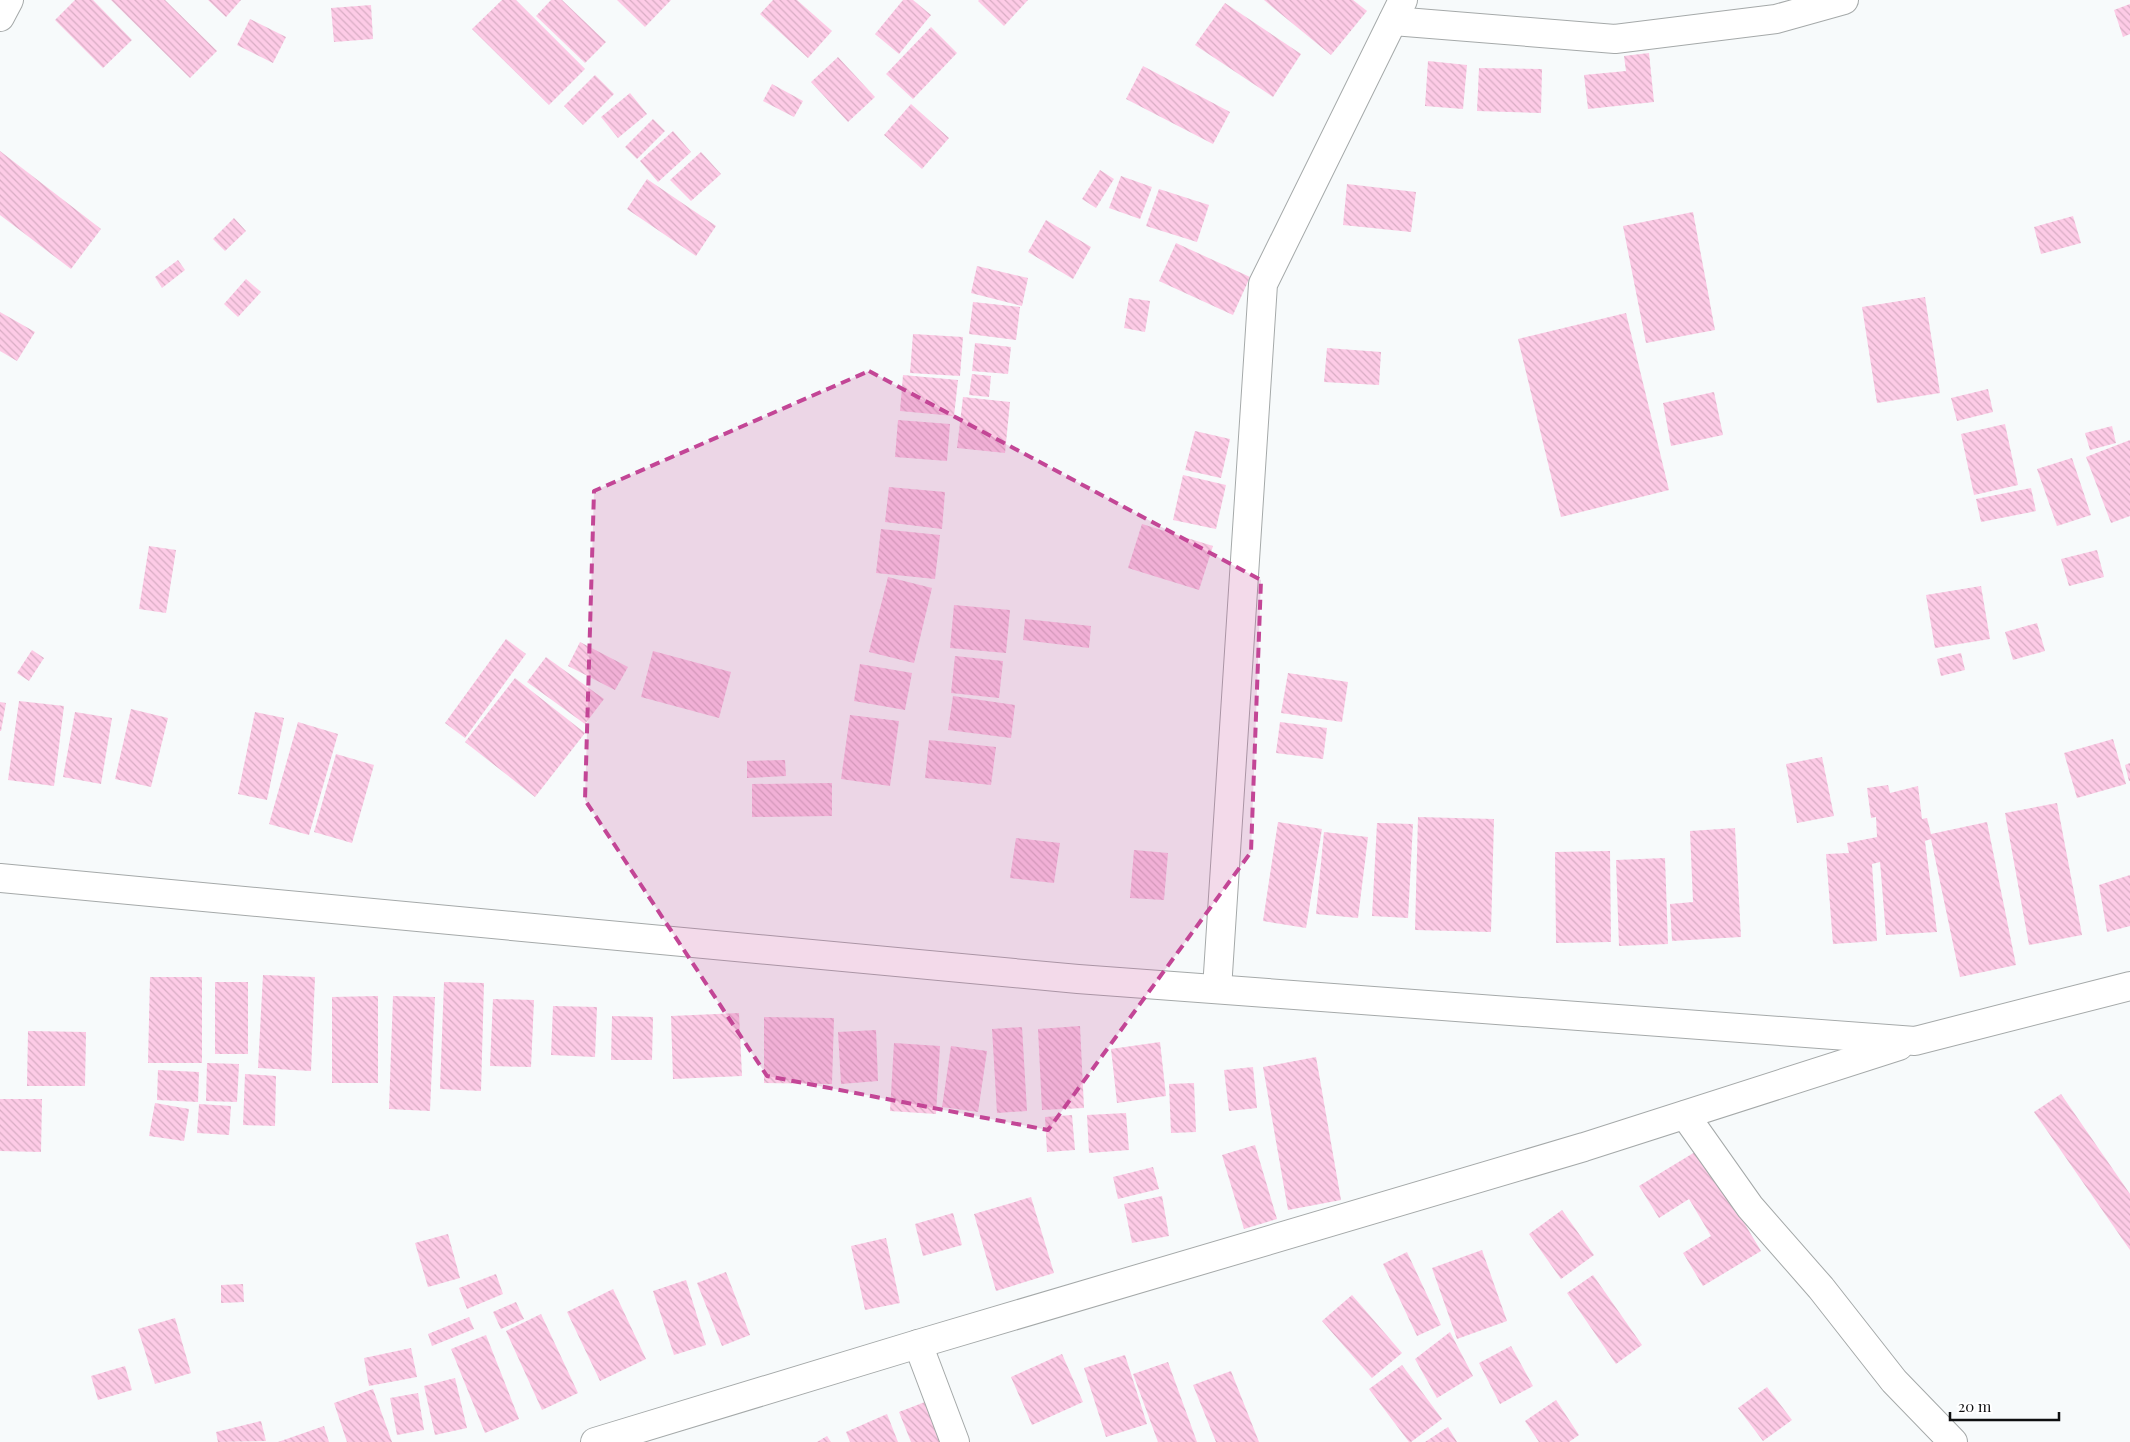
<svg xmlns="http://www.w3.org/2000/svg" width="2130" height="1442" font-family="'Playfair Display',serif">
<defs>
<pattern id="building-back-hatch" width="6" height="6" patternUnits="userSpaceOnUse" patternTransform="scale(1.25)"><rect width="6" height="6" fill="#fdcbe6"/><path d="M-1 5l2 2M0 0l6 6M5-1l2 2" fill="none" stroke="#d8adc4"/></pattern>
</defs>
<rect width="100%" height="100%" fill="#f7fafb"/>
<!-- building -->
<g fill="url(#building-back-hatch)">
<polygon points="75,0 93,0 132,40 103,68 55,20"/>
<polygon points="111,0 165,0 217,51 190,78"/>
<polygon points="208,0 241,0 226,17"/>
<polygon points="502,0 516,0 585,69 549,105 472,29"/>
<polygon points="551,0 562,0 606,42 585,63 536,16"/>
<polygon points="617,0 671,0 645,27"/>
<polygon points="773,0 797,0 832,31 808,58 760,14"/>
<polygon points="903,0 913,0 931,15 899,54 875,34"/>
<polygon points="979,0 1028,0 1004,26 978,1"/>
<polygon points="1264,0 1353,0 1367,11 1331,55"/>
<polygon points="1225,3 1301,54 1273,97 1195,45"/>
<polygon points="2130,4 2130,34 2123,37 2114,10"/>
<polygon points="371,5 373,39 334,42 331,8"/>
<polygon points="250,19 286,37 273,63 237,45"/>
<polygon points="931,27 957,53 913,99 886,74"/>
<polygon points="1649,53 1654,102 1588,109 1584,75 1626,71 1624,56"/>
<polygon points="838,57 875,97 848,122 811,82"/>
<polygon points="1428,61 1467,65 1463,109 1425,106"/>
<polygon points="1143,66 1230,112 1213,144 1126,99"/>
<polygon points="1479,68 1542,69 1541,113 1477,111"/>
<polygon points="595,75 614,94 583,125 564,106"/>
<polygon points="772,84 803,101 794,117 763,101"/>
<polygon points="630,93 647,114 618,138 601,117"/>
<polygon points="911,104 949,138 922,169 884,135"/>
<polygon points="653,119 665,131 637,159 625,147"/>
<polygon points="673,131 691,152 658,182 640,161"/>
<polygon points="0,151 101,229 71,269 0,215"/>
<polygon points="701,152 721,174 691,201 670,180"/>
<polygon points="1100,170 1114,179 1096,208 1082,199"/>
<polygon points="1121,176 1152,187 1140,219 1109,208"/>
<polygon points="647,179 716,226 696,256 627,209"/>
<polygon points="1347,184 1416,192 1411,232 1343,225"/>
<polygon points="1159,189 1209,205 1197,242 1146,226"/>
<polygon points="1693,212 1715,330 1646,343 1623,226"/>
<polygon points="2073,216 2081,243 2041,254 2034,227"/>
<polygon points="234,218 246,231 225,251 213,239"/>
<polygon points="1046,220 1091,247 1073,279 1028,252"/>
<polygon points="1176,243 1250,277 1233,315 1159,281"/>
<polygon points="178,260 185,270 162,288 155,277"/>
<polygon points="977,266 1028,278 1022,306 971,293"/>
<polygon points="246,279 261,292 238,317 224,304"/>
<polygon points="1925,297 1940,393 1877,403 1862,307"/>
<polygon points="1129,298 1150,301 1145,332 1124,328"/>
<polygon points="973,302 1020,307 1016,340 969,334"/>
<polygon points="0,312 35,332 17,361 0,351"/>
<polygon points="1626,313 1669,490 1561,517 1518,339"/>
<polygon points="913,334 963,337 960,376 910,373"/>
<polygon points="975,343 1011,347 1008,374 972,371"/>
<polygon points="1327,348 1381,352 1379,385 1324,382"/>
<polygon points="972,374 991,376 989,397 969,395"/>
<polygon points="903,375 958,380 954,416 900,411"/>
<polygon points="1988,389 1993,412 1957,421 1951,398"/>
<polygon points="1714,392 1723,435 1671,446 1663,403"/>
<polygon points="963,397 1010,402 1005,453 957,448"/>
<polygon points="898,420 950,424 947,461 895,457"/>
<polygon points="2005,424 2018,485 1974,495 1961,434"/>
<polygon points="2112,426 2116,443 2090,450 2085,433"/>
<polygon points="1195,431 1230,439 1221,478 1185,470"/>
<polygon points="2130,440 2130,516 2111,523 2086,457"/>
<polygon points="2072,458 2091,515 2057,526 2037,469"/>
<polygon points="1183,475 1226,485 1216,529 1173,520"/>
<polygon points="889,487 945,492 942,529 885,522"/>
<polygon points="2031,488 2036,511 1981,522 1976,499"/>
<polygon points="1142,524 1213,546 1199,590 1128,568"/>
<polygon points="881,529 940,535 935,579 876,573"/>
<polygon points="149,546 176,550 166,613 139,609"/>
<polygon points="2097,550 2104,577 2069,586 2061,559"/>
<polygon points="888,577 932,588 914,663 869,652"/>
<polygon points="1981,586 1990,639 1935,648 1926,595"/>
<polygon points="954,605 1010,610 1006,653 950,648"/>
<polygon points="1025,619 1091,626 1089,648 1023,640"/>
<polygon points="2037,623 2045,651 2013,660 2005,632"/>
<polygon points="506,639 526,654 465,738 445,723"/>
<polygon points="580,642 628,667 615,690 568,666"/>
<polygon points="32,650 44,658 29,681 17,673"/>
<polygon points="653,651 731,672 719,718 641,697"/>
<polygon points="1961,653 1965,670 1941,676 1937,659"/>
<polygon points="955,656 1003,661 999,698 951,693"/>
<polygon points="546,657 604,699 585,724 527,682"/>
<polygon points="860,664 912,673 905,710 854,701"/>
<polygon points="1288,673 1348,682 1342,722 1281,713"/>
<polygon points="515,678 585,733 535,797 465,742"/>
<polygon points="953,696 1015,705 1011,738 948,730"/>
<polygon points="19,701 64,706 54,786 8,780"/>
<polygon points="0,702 6,703 1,731 0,731"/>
<polygon points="131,709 168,718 151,787 115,779"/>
<polygon points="75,712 112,718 101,784 63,777"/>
<polygon points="255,712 284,718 267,800 238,794"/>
<polygon points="850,715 899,721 890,786 841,779"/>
<polygon points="298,722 338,734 309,835 269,824"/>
<polygon points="1280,722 1327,728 1323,759 1276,753"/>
<polygon points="2113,739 2126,784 2077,798 2064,753"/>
<polygon points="929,740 996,747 991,785 925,778"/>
<polygon points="336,754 374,765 352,843 314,832"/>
<polygon points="1822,757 1834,816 1797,823 1786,764"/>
<polygon points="785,760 786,776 747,778 747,761"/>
<polygon points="2130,763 2130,781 2129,781 2125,765"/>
<polygon points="832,783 832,816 752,817 752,784"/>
<polygon points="1888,785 1890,793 1918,786 1922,819 1927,818 1931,834 1987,822 2016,965 1960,977 1931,839 1925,841 1937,932 1886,935 1880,862 1872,864 1877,941 1833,944 1826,854 1849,853 1847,843 1877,837 1876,817 1871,818 1867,788"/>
<polygon points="2057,803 2082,935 2029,945 2005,813"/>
<polygon points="1418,817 1494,819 1491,932 1415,930"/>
<polygon points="1278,822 1322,829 1306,928 1263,921"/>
<polygon points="1377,823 1413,824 1408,918 1372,916"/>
<polygon points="1735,828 1741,937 1672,941 1670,904 1693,902 1690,831"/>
<polygon points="1324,832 1368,837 1358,918 1316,914"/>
<polygon points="1016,838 1060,843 1054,883 1010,878"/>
<polygon points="1134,850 1168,853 1164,900 1130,898"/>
<polygon points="1610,851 1611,942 1556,943 1555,852"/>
<polygon points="1665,858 1668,944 1619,946 1616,860"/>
<polygon points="2130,875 2130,926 2107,932 2099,885"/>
<polygon points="263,975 315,977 311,1071 258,1068"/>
<polygon points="150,977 202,977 202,1063 148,1063"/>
<rect x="215" y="982" width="33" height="72"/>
<polygon points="444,982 484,983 481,1091 440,1089"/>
<polygon points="378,996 378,1083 332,1083 332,997"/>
<polygon points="393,996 435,997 430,1111 389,1109"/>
<polygon points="493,999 534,1000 531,1067 490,1066"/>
<polygon points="553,1006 597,1007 595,1057 551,1055"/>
<polygon points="739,1013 742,1076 673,1079 671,1016"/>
<polygon points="612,1016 653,1017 652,1060 611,1060"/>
<polygon points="764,1017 834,1018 832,1084 764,1083"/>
<polygon points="1080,1026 1084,1108 1042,1110 1038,1029"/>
<polygon points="1022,1027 1027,1111 997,1113 992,1029"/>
<polygon points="876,1030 878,1081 841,1084 838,1032"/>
<polygon points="28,1031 86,1032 85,1086 27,1086"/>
<polygon points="1160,1042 1166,1096 1117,1103 1111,1049"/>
<polygon points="894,1043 940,1046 936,1114 890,1111"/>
<polygon points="951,1046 987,1051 978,1112 942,1107"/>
<polygon points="1316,1057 1341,1200 1288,1210 1263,1067"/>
<polygon points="207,1063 239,1064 237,1102 206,1101"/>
<polygon points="1253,1067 1257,1108 1229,1111 1224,1070"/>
<polygon points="158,1070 199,1072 198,1102 157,1100"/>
<polygon points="245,1074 276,1076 275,1126 243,1125"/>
<polygon points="1194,1083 1196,1132 1171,1133 1169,1084"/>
<polygon points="2061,1094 2130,1194 2130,1250 2034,1112"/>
<polygon points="0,1099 42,1099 41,1152 0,1151"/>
<polygon points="155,1103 189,1109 184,1141 149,1136"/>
<polygon points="199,1104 231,1106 229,1135 197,1133"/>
<polygon points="1126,1113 1129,1150 1089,1153 1087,1115"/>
<polygon points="1072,1115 1075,1150 1047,1152 1045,1117"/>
<polygon points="1255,1145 1277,1219 1244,1229 1222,1155"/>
<polygon points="1700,1149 1761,1251 1703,1286 1683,1253 1711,1236 1689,1199 1659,1218 1639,1186"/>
<polygon points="1153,1167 1159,1189 1118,1199 1113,1177"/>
<polygon points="1162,1196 1169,1236 1132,1243 1124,1204"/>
<polygon points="1031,1197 1054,1273 996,1291 974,1214"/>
<polygon points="1562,1210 1594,1255 1561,1279 1529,1234"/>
<polygon points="953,1213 962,1245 923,1256 915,1224"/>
<polygon points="448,1234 460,1278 428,1287 415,1243"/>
<polygon points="886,1238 900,1303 865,1310 851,1246"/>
<polygon points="1482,1250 1507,1321 1457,1339 1432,1268"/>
<polygon points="1407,1252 1441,1325 1417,1336 1383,1264"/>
<polygon points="726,1272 750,1335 722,1346 697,1283"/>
<polygon points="496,1274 503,1294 467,1309 459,1288"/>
<polygon points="1593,1275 1642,1345 1616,1364 1567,1293"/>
<polygon points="686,1280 706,1345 674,1355 653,1291"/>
<polygon points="243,1284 244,1302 221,1303 221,1285"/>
<polygon points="613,1289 646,1359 600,1381 567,1312"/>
<polygon points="1352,1295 1402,1353 1372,1378 1322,1321"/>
<polygon points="516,1302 524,1319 501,1329 493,1312"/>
<polygon points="541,1314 578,1393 542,1410 506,1331"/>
<polygon points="469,1317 474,1329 432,1346 428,1334"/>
<polygon points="175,1318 191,1373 155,1384 138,1329"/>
<polygon points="1450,1332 1473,1376 1437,1398 1415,1359"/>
<polygon points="486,1335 519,1419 485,1433 451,1349"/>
<polygon points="1511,1346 1533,1386 1500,1404 1479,1363"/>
<polygon points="411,1348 417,1377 369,1386 364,1358"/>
<polygon points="1062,1354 1083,1402 1032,1425 1011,1377"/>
<polygon points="1125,1355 1147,1424 1106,1437 1084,1368"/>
<polygon points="1168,1362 1197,1442 1158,1442 1133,1374"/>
<polygon points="1402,1365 1442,1419 1411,1442 1409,1442 1369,1389"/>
<polygon points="125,1366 132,1390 98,1400 91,1376"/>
<polygon points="1231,1371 1259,1442 1216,1442 1193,1385"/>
<polygon points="455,1378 467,1428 435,1435 424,1386"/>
<polygon points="1767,1387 1792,1420 1763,1441 1738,1408"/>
<polygon points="373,1389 392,1442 347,1442 334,1403"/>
<polygon points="418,1393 424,1430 397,1435 390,1398"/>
<polygon points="930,1400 946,1442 911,1442 899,1412"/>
<polygon points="1556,1400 1579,1435 1569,1442 1539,1442 1525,1421"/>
<polygon points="887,1414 898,1442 850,1442 846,1432"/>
<polygon points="261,1421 266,1441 218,1442 216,1432"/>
<polygon points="324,1426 329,1442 278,1442"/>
<polygon points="1448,1427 1457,1442 1425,1442"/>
<polygon points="827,1436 831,1442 817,1442"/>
</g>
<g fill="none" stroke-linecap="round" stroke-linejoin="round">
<!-- street casing -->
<g stroke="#a5a9a9" stroke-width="30">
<g id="street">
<polyline points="0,17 9,0"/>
<polyline points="1393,21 1615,39 1776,19 1844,0"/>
<polyline points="1217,989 1263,284 1403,0"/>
<polyline points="1685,1115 1750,1207 1821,1288 1894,1381 1953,1442"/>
<polyline points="918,1344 955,1442"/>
</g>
</g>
<!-- secondary casing -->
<g stroke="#a5a9a9" stroke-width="30">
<g id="secondary">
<polyline points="0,878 1078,979 1915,1041 2130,986"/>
<polyline points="595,1442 918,1344 1584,1147 1899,1046"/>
</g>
</g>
<!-- street -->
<use href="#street" stroke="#fff" stroke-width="28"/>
<!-- secondary -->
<use href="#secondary" stroke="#fff" stroke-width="28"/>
</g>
<!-- marked area -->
<path fill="#c34696" fill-opacity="0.2" stroke="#c34696" stroke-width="4" stroke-dasharray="10 6" stroke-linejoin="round" d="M869 371 1261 580 1251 852 1048 1130 767 1076 585 800 594 491Z"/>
<!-- scale -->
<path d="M1950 1412v8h109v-8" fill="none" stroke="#0e0f10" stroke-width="2.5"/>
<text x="1958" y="1412" font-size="15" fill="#0e0f10" stroke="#ffffff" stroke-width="4" paint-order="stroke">20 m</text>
</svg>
